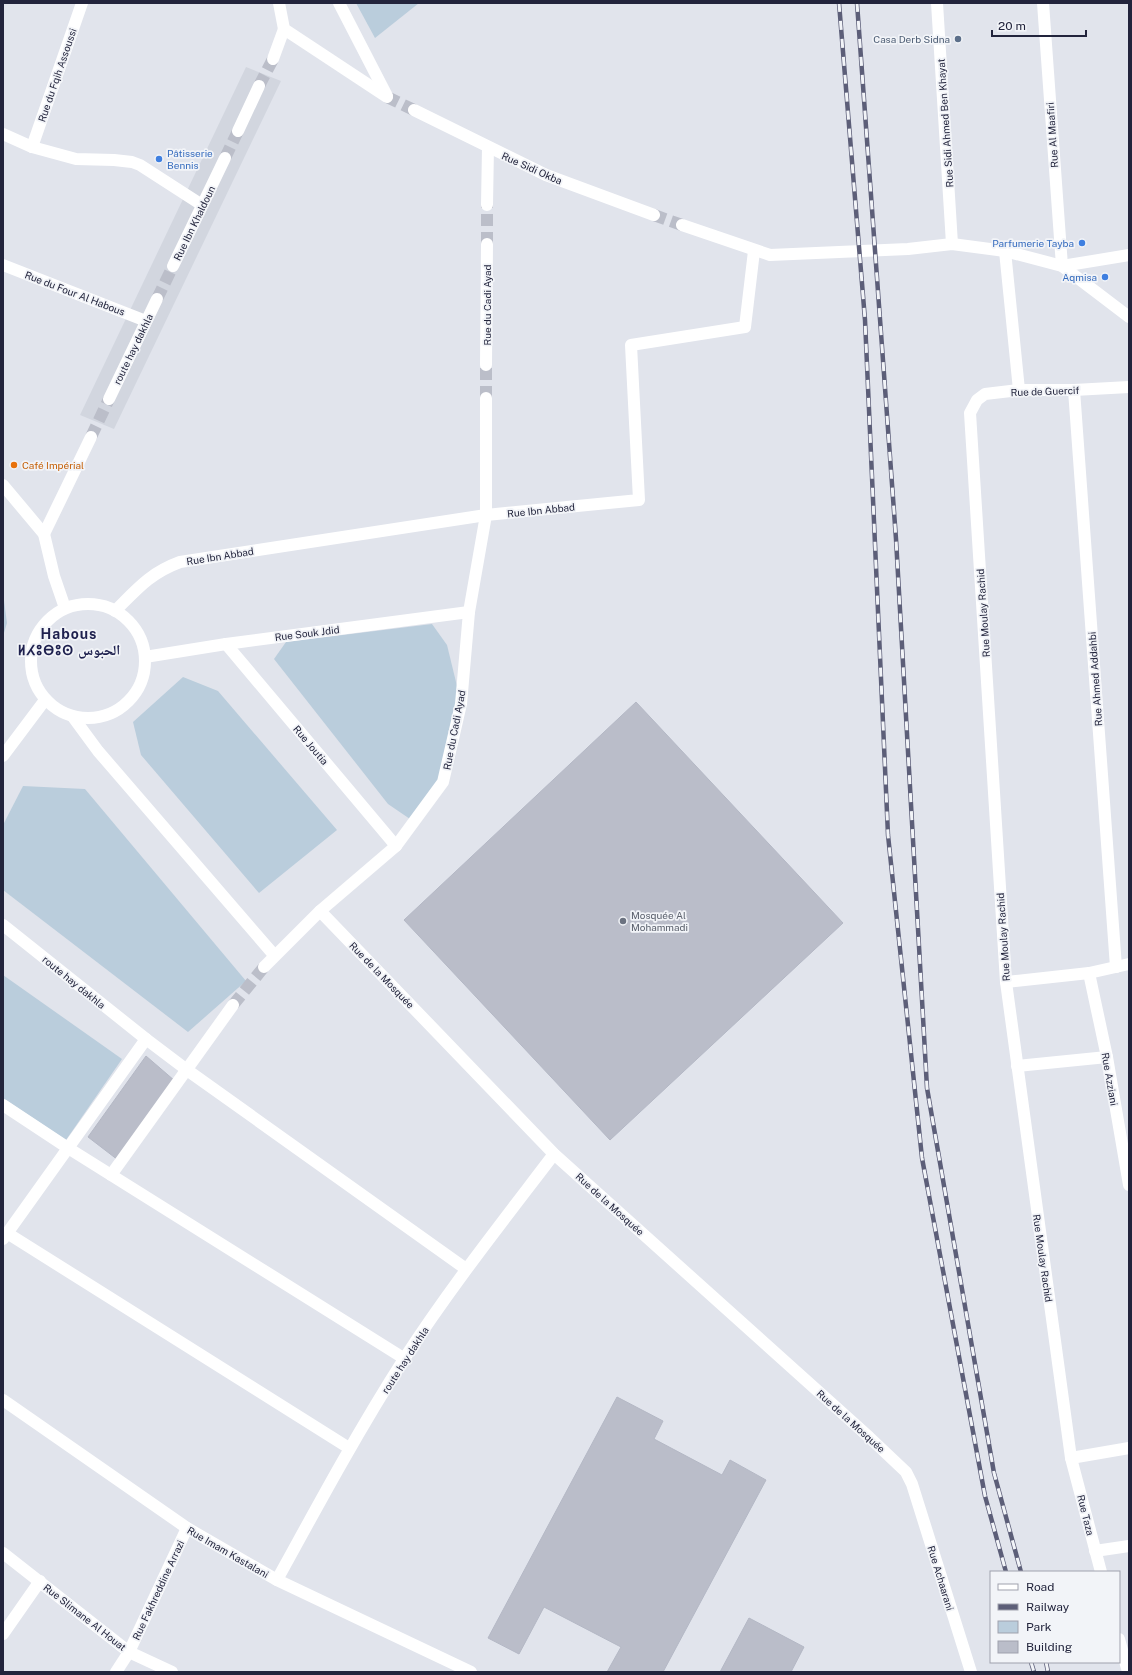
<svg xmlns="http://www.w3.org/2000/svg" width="1132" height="1675" font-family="'Public Sans','Noto Naskh Arabic','Noto Sans Tifinagh',sans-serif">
<rect width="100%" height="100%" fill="#e1e4ec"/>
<!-- built -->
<polygon fill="#d2d6df" points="246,67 281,81 114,429 80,415"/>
<!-- green -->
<g fill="#bacddc">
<polygon points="356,3 419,3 375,38"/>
<polygon points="3,593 7,623 3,636"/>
<polygon points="432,624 447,645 457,686 452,746 434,799 410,819 388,804 274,659 286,642"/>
<polygon points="183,677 218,691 337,830 259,893 141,755 133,722"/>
<polygon points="23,786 85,789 246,981 188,1032 3,890 3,825"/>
<polygon points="3,975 122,1059 66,1140 3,1098"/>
</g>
<!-- building -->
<g fill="#babdc9" stroke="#b4b8c5">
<polygon points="636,702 843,923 610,1140 404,920"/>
<polygon points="146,1056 175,1081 118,1160 88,1137"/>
<polygon points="617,1397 663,1421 654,1439 722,1475 730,1460 766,1480 663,1672 607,1672 621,1647 544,1607 519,1654 488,1638"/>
<polygon points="749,1618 804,1647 791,1672 720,1672"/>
</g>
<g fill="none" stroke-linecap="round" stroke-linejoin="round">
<!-- street-tunnel -->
<g stroke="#bbbec9" stroke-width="12" stroke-dasharray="12 6" stroke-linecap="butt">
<polyline points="259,86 273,59"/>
<polyline points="387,97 414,110"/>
<polyline points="225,158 238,131"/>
<polyline points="654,215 682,225"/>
<polyline points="487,244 487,205"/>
<polyline points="157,299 173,266"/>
<polyline points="486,398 486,365"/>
<polyline points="91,437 109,399"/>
<polyline points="233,1005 264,967"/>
</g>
<!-- lane -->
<path stroke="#fff" stroke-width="12" d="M115 611C137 589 150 573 180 562L486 515 639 500 631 345 745 327 754 251"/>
<!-- street -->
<g stroke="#fff" stroke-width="12">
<polyline points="279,3 284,29 387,97"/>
<polyline points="339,3 387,96"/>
<polyline points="937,3 952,244"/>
<polyline points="1043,3 1062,266"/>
<polyline points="273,59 284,29"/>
<polyline points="414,110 546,175 654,215"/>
<polyline points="238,131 259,86"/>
<polyline points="3,134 32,147 76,159 114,160 132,162 140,165 202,205"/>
<polyline points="32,147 82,3"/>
<polyline points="487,205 488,147"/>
<polyline points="682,225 770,255 908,249 952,244 1005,251 1062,266 1129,317"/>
<polyline points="1005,251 1019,390"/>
<polyline points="3,265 146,321"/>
<polyline points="173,266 225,158"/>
<polyline points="1062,266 1129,255"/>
<polyline points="486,365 487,244"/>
<polyline points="1074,390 1116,967"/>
<polyline points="109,399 157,299"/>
<polyline points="3,485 44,534 54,576 65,608"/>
<polyline points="44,534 91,437"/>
<circle cx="88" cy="661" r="57"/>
<polyline points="226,644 396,846"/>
<polyline points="145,657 226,644 469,612"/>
<polyline points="73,717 98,751 274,955"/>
<polyline points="3,756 45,700"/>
<polyline points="320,911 554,1154 869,1437 906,1472 912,1484 971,1672"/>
<polyline points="3,925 146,1039 187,1070 466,1269"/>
<polyline points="264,967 320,911 396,846 443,782 461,704 469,612 486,515 486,398"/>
<polyline points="1089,973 1107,1057 1129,1185"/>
<polyline points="1006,982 1089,973 1129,964"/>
<polyline points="1017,1066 1107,1057"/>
<polyline points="3,1105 68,1148 405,1359"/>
<polyline points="111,1175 233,1005"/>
<polyline points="7,1233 349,1448"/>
<polyline points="3,1239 146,1039"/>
<polyline points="3,1400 187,1528 277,1580 471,1672"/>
<polyline points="1071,1458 1129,1448"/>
<polyline points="1095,1551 1129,1546"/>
<polyline points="3,1553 129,1652 172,1672"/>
<polyline points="1101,1572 1071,1458 1006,982 970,413 977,400 985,394 1019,390 1074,390 1129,387"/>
<path d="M277 1580C318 1505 358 1431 404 1359 450 1288 503 1221 554 1154"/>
<polyline points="3,1634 40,1581"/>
<polyline points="1119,1639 1128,1672"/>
<polyline points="116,1672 129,1652 187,1528"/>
</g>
<!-- rail casing -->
<g stroke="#5c5e78" stroke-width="4.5">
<g id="rail">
<polyline points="839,3 865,320 888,835 922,1158 985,1496 1006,1572"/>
<polyline points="857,3 896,539 927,1088 994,1473 1021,1572"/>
<polyline points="1031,1662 1034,1672"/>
<polyline points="1046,1662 1048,1672"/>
</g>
</g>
<!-- rail -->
<use href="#rail" stroke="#f2f4f8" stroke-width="3" stroke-dasharray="9" stroke-linecap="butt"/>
</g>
<!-- markers -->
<circle fill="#5c6f8a" stroke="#f2f4f8" stroke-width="1.5" cx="958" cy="39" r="4"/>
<g fill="#3f7fe0" stroke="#f2f4f8" stroke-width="1.5">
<circle cx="159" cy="159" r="4"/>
<circle cx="1082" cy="243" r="4"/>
<circle cx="1105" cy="277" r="4"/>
</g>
<circle fill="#e8710a" stroke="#f2f4f8" stroke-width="1.5" cx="14" cy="465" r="4"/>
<circle fill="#6b7280" stroke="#f2f4f8" stroke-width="1.5" cx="623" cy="921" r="4"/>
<g text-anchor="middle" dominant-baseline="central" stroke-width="3.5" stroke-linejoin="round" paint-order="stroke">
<!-- service labels -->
<g font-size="10" fill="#4e5e75" stroke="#f2f4f8" text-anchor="end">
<text x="950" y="39">Casa Derb Sidna</text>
</g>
<!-- street labels -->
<g font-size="10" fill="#22243c" stroke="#f2f4f8">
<text transform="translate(57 75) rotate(-71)">Rue du Fqih Assoussi</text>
<text transform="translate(945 123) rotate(-94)">Rue Sidi Ahmed Ben Khayat</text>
<text transform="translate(1052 135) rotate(-94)">Rue Al Maafiri</text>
<text transform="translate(532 168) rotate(24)">Rue Sidi Okba</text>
<text transform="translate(194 223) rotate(-64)">Rue Ibn Khaldoun</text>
<text transform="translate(75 293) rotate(21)">Rue du Four Al Habous</text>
<text transform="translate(487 305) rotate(-90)">Rue du Cadi Ayad</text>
<text transform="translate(133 349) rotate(-64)">route hay dakhla</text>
<text transform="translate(1045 391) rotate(-2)">Rue de Guercif</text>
<text transform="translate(541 510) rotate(-6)">Rue Ibn Abbad</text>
<text transform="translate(220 556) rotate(-9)">Rue Ibn Abbad</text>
<text transform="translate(983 613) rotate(-94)">Rue Moulay Rachid</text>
<text transform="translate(307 633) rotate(-7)">Rue Souk Jdid</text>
<text transform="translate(1095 679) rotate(-94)">Rue Ahmed Addahbi</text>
<text transform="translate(454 730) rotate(-79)">Rue du Cadi Ayad</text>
<text transform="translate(311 745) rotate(50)">Rue Joutia</text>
<text transform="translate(1003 937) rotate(-94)">Rue Moulay Rachid</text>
<text transform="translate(382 975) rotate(46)">Rue de la Mosquée</text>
<text transform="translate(74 982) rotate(39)">route hay dakhla</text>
<text transform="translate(1110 1079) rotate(80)">Rue Azziani</text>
<text transform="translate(610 1204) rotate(42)">Rue de la Mosquée</text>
<text transform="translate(1043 1258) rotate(82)">Rue Moulay Rachid</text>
<text transform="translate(405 1360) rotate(-57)">route hay dakhla</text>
<text transform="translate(851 1421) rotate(42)">Rue de la Mosquée</text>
<text transform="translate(1086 1515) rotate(76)">Rue Taza</text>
<text transform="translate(228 1552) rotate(30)">Rue Imam Kastalani</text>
<text transform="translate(941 1578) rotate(73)">Rue Achaarani</text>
<text transform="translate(158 1590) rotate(-65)">Rue Fakhreddine Arrazi</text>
<text transform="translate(85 1617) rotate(38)">Rue Slimane Al Houat</text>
</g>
<!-- shop labels -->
<g font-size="10" fill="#366cbe" stroke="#f2f4f8" text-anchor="end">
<text x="167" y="153" text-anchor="start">Pâtisserie<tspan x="167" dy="12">Bennis</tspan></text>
<text x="1074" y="243">Parfumerie Tayba</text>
<text x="1097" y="277">Aqmisa</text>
</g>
<!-- food labels -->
<g font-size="10" fill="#c56008" stroke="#f2f4f8" text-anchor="start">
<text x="22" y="465">Café Impérial</text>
</g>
<!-- worship labels -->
<g font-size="10" fill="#5b616d" stroke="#f2f4f8" text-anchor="start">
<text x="631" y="915">Mosquée Al<tspan x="631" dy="12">Mohammadi</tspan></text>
</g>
<!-- district labels -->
<g font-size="14" font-weight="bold" letter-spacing="1" fill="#1e204e" stroke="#f2f4f8">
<text x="69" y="634">Habous<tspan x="69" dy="16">ⵍⵃⵓⴱⵓⵙ الحبوس</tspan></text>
</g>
</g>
<!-- border -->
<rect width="1132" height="1675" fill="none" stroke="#22243c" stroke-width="8"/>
<!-- legend -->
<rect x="990" y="1571" width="130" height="92" fill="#f2f4f8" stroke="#9fa1ad"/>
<rect x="998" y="1584" width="20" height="6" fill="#ffffff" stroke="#9fa1ad"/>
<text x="1026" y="1591" font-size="12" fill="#22243c">Road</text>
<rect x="998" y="1604" width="20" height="6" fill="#5c5e78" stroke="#9fa1ad"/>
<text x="1026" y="1611" font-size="12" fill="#22243c">Railway</text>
<rect x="998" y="1621" width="20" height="12" fill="#bacddc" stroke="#9fa1ad"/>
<text x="1026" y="1631" font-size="12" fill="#22243c">Park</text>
<rect x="998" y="1641" width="20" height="12" fill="#babdc9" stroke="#9fa1ad"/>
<text x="1026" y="1651" font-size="12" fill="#22243c">Building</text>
<!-- scale -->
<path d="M992 30v6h94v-6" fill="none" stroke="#22243c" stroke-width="2"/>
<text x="998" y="30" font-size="12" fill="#22243c" stroke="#f2f4f8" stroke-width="3" paint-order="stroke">20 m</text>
</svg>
